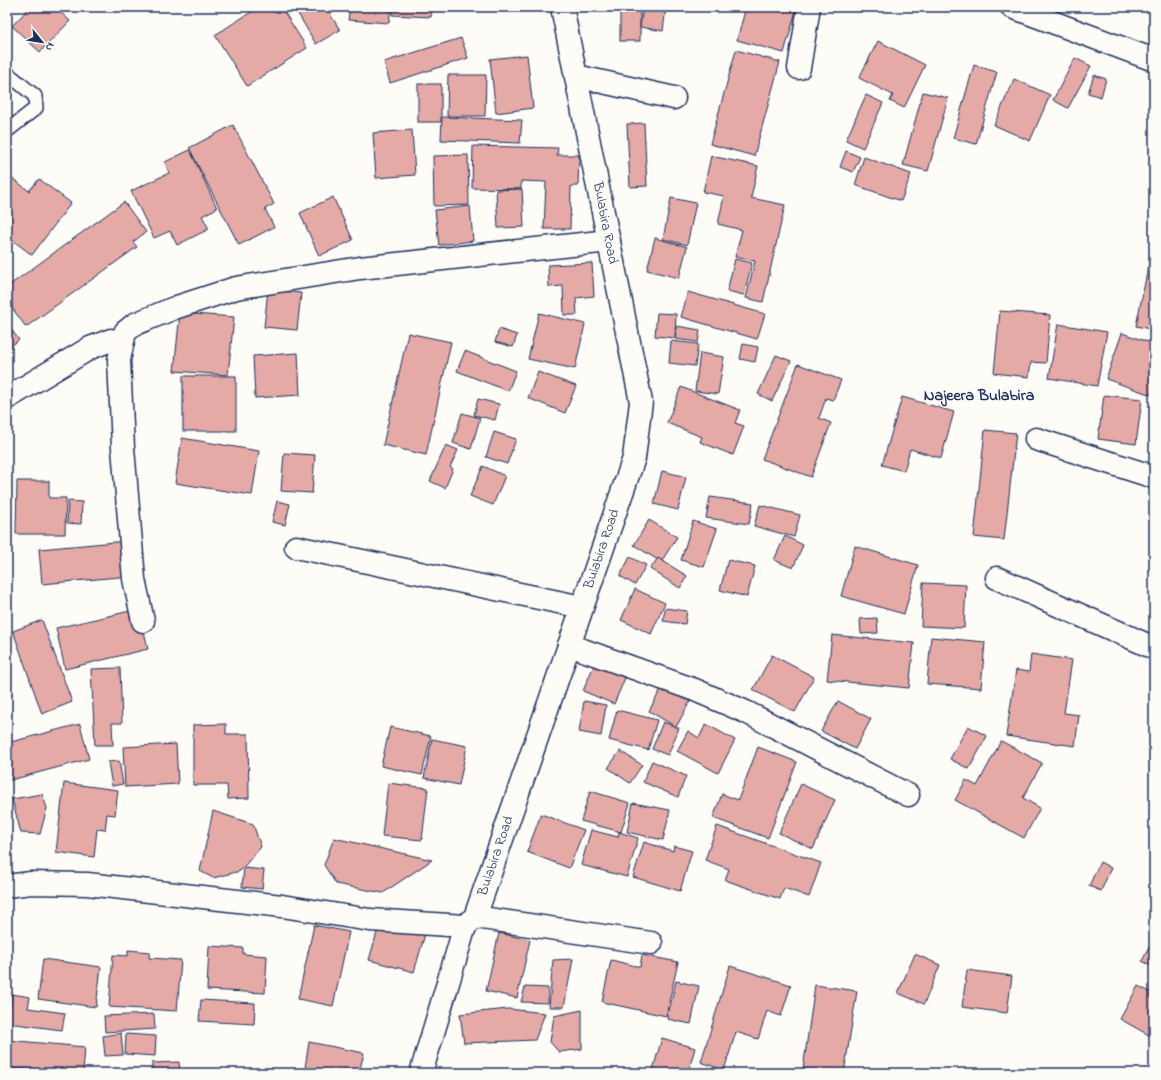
<svg xmlns="http://www.w3.org/2000/svg" width="1161" height="1080" font-family="'Indie Flower',sans-serif">
<rect width="100%" height="100%" fill="#fdfcf7"/>
<filter id="ink" filterUnits="userSpaceOnUse"><feTurbulence type="fractalNoise" baseFrequency=".025" numOctaves="2"/><feDisplacementMap in="SourceGraphic" scale="8" xChannelSelector="R" yChannelSelector="G"/><feConvolveMatrix kernelMatrix="1 2 1 2 8 2 1 2 1" color-interpolation-filters="sRGB"/></filter>
<g filter="url(#ink)">
<!-- building -->
<g fill="#e5aaa6" stroke="#1b2f5e">
<polygon points="30,7 55,7 70,21 40,52 12,26"/>
<polygon points="259,7 281,7 307,48 247,86 215,35"/>
<polygon points="294,7 342,7 330,14 340,30 316,44"/>
<polygon points="350,7 391,7 389,23 348,20"/>
<polygon points="393,7 432,7 431,17 392,15"/>
<rect x="620" y="7" width="20" height="34"/>
<polygon points="643,7 666,7 663,31 640,27"/>
<polygon points="746,7 797,7 784,53 737,40"/>
<polygon points="461,38 468,58 390,83 384,62"/>
<polygon points="878,41 925,65 904,108 890,101 893,95 859,78"/>
<polygon points="736,50 780,62 754,156 710,144"/>
<polygon points="527,55 533,108 496,113 490,59"/>
<polygon points="1075,58 1091,66 1068,108 1053,100"/>
<polygon points="974,65 997,72 976,144 953,138"/>
<polygon points="448,75 486,75 485,116 447,116"/>
<polygon points="1094,75 1106,79 1101,97 1088,93"/>
<polygon points="1014,79 1050,95 1030,141 994,125"/>
<rect x="418" y="84" width="23" height="38"/>
<polygon points="923,92 948,98 928,171 903,165"/>
<polygon points="866,95 883,103 863,148 846,140"/>
<polygon points="442,117 522,120 520,143 441,140"/>
<polygon points="644,123 647,186 630,187 627,124"/>
<polygon points="233,125 274,204 265,209 274,227 239,245 189,148"/>
<polygon points="412,130 415,175 376,178 373,133"/>
<polygon points="473,146 558,148 557,155 579,155 578,186 571,186 570,229 544,229 546,182 521,181 521,189 472,188"/>
<polygon points="190,150 217,208 202,216 209,229 177,245 170,231 154,238 131,191 169,173 165,162"/>
<polygon points="846,151 860,157 853,172 840,167"/>
<polygon points="468,155 469,205 434,206 433,156"/>
<polygon points="711,156 758,166 751,198 785,205 763,302 746,298 755,261 735,257 742,230 718,224 724,196 703,192"/>
<polygon points="864,157 911,174 901,201 855,185"/>
<polygon points="12,178 29,191 39,179 71,203 32,255 7,236 7,186"/>
<polygon points="522,189 524,227 498,228 496,190"/>
<polygon points="333,197 353,240 319,256 300,213"/>
<polygon points="671,198 696,203 687,245 663,239"/>
<polygon points="124,202 146,232 133,242 137,247 26,327 7,301 7,287"/>
<polygon points="470,206 473,241 439,245 435,210"/>
<polygon points="655,238 687,247 679,278 647,270"/>
<polygon points="1154,239 1154,330 1136,326"/>
<polygon points="735,259 752,263 744,295 727,291"/>
<polygon points="592,263 594,296 576,298 577,315 564,315 563,286 549,287 548,265"/>
<polygon points="268,290 301,293 297,330 264,327"/>
<polygon points="688,292 765,314 757,339 681,317"/>
<polygon points="1000,311 1050,315 1046,363 1031,362 1029,377 994,373"/>
<polygon points="180,313 234,317 228,375 174,371"/>
<polygon points="539,313 585,324 575,369 528,359"/>
<polygon points="657,313 676,314 675,338 655,336"/>
<polygon points="7,324 19,340 7,349"/>
<polygon points="1058,324 1107,332 1097,386 1049,378"/>
<polygon points="677,326 700,330 698,342 675,339"/>
<polygon points="499,329 517,335 513,347 495,342"/>
<polygon points="408,333 451,342 426,455 383,445"/>
<polygon points="1122,333 1154,344 1154,396 1106,379"/>
<polygon points="671,341 698,344 695,366 669,363"/>
<polygon points="743,344 758,347 755,362 740,359"/>
<polygon points="465,351 516,371 508,391 457,371"/>
<polygon points="298,353 300,395 255,398 253,356"/>
<polygon points="700,353 724,357 718,394 695,391"/>
<polygon points="776,355 791,361 772,401 758,394"/>
<polygon points="798,364 841,380 833,400 826,398 819,418 831,423 811,477 762,459"/>
<polygon points="538,372 576,386 565,413 528,398"/>
<rect x="183" y="376" width="53" height="55"/>
<polygon points="681,387 740,410 735,423 744,426 733,455 700,442 702,437 667,423"/>
<polygon points="1104,395 1142,399 1136,444 1098,439"/>
<polygon points="902,397 954,412 941,458 910,449 904,471 882,465"/>
<polygon points="478,399 499,404 495,420 474,415"/>
<polygon points="462,413 480,418 471,449 453,443"/>
<polygon points="985,430 1016,433 1004,540 974,537"/>
<polygon points="494,432 516,439 507,464 486,457"/>
<polygon points="182,438 259,451 252,495 175,483"/>
<polygon points="446,445 458,450 450,467 453,469 445,488 430,481"/>
<polygon points="284,453 315,455 312,493 281,491"/>
<polygon points="483,466 505,476 493,505 470,496"/>
<polygon points="662,471 686,477 678,510 654,504"/>
<polygon points="17,481 49,481 49,498 66,498 65,534 16,534"/>
<polygon points="710,497 753,503 749,524 706,518"/>
<polygon points="68,501 82,502 81,524 67,523"/>
<polygon points="277,501 290,504 285,525 272,522"/>
<polygon points="760,505 800,515 794,537 754,526"/>
<polygon points="649,520 677,537 661,562 634,545"/>
<polygon points="693,521 717,529 704,567 681,560"/>
<polygon points="785,536 803,545 793,568 774,560"/>
<polygon points="127,541 130,576 42,584 39,549"/>
<polygon points="855,546 918,565 904,614 841,596"/>
<polygon points="630,557 646,565 635,585 620,576"/>
<polygon points="658,558 687,576 680,588 650,569"/>
<polygon points="728,560 755,566 747,597 720,590"/>
<polygon points="923,583 966,585 964,628 921,626"/>
<polygon points="635,589 665,603 651,634 621,620"/>
<polygon points="665,608 687,611 685,624 663,621"/>
<polygon points="139,609 148,649 65,669 56,628"/>
<polygon points="877,618 878,633 861,634 860,619"/>
<polygon points="42,620 72,702 42,714 13,631"/>
<polygon points="832,635 914,643 909,688 827,680"/>
<polygon points="931,637 985,642 981,688 927,684"/>
<polygon points="1031,654 1072,660 1064,713 1079,715 1075,746 1006,736 1016,670 1029,672"/>
<polygon points="772,655 814,677 795,712 753,690"/>
<polygon points="597,658 628,671 614,704 583,691"/>
<polygon points="120,668 122,723 112,723 113,745 95,745 91,669"/>
<polygon points="666,680 693,696 676,727 649,711"/>
<polygon points="584,701 606,705 601,736 579,732"/>
<polygon points="838,701 871,719 855,749 821,731"/>
<polygon points="617,710 657,720 648,750 609,740"/>
<polygon points="663,722 679,728 668,755 652,749"/>
<polygon points="80,724 89,759 7,781 7,743"/>
<polygon points="226,724 226,734 248,734 249,798 228,799 227,785 193,785 193,725"/>
<polygon points="706,724 735,740 718,773 677,751 688,731 699,738"/>
<polygon points="968,726 987,736 969,769 950,759"/>
<polygon points="390,727 431,736 422,775 381,766"/>
<polygon points="432,739 467,746 459,785 424,778"/>
<polygon points="1001,741 1042,763 1023,798 1040,808 1024,838 955,800 966,780 977,786"/>
<polygon points="176,744 178,784 125,787 123,747"/>
<polygon points="758,747 797,762 768,838 713,818 722,794 738,800"/>
<polygon points="620,751 642,765 630,783 608,768"/>
<polygon points="119,761 123,784 112,786 108,762"/>
<polygon points="652,761 686,776 678,797 643,782"/>
<polygon points="64,783 118,790 115,815 107,814 105,830 97,829 94,857 56,852"/>
<polygon points="388,783 428,788 422,840 382,836"/>
<polygon points="801,784 835,800 813,849 779,833"/>
<polygon points="590,791 630,803 621,832 581,821"/>
<polygon points="42,794 47,808 40,834 21,833 12,799"/>
<polygon points="633,803 670,810 663,840 627,832"/>
<polygon points="213,811 253,824 261,847 240,871 213,878 200,871"/>
<polygon points="541,814 584,830 569,868 527,852"/>
<polygon points="717,826 821,863 809,897 784,888 780,899 725,880 729,869 705,860"/>
<polygon points="591,830 618,837 619,832 638,838 627,877 581,865"/>
<polygon points="334,838 432,860 383,893 336,884 324,865"/>
<polygon points="644,842 673,851 674,846 692,851 680,891 633,877"/>
<polygon points="1100,862 1111,868 1101,891 1089,886"/>
<polygon points="244,868 264,870 262,889 242,887"/>
<polygon points="380,922 425,934 414,972 369,960"/>
<polygon points="314,925 349,932 333,1006 298,999"/>
<polygon points="499,933 530,940 517,998 486,991"/>
<polygon points="1154,938 1154,967 1142,961"/>
<polygon points="209,946 243,948 243,954 267,956 265,993 207,990"/>
<polygon points="128,950 150,952 149,958 181,960 177,1011 109,1007 113,955 128,956"/>
<polygon points="915,954 940,965 924,1004 898,993"/>
<polygon points="642,955 678,962 666,1016 602,1002 611,960 640,967"/>
<polygon points="43,959 101,967 96,1007 38,999"/>
<polygon points="573,959 564,1007 549,1007 553,960"/>
<polygon points="730,966 791,985 781,1016 767,1011 758,1039 736,1032 724,1070 701,1062"/>
<polygon points="967,970 1012,976 1007,1013 962,1007"/>
<polygon points="676,981 699,986 691,1024 667,1019"/>
<polygon points="815,985 857,991 844,1073 803,1069"/>
<polygon points="1138,986 1154,994 1154,1038 1120,1019"/>
<polygon points="525,987 548,988 548,1003 521,1002"/>
<polygon points="12,994 30,997 28,1008 65,1013 62,1030 8,1023"/>
<polygon points="201,1000 255,1003 254,1024 199,1021"/>
<polygon points="508,1009 545,1013 535,1040 464,1043 460,1014"/>
<polygon points="582,1010 582,1049 559,1052 550,1042 554,1016"/>
<polygon points="154,1014 155,1029 105,1032 104,1016"/>
<polygon points="121,1033 123,1055 105,1056 103,1036"/>
<polygon points="126,1034 156,1036 155,1056 125,1054"/>
<polygon points="662,1038 695,1048 688,1073 652,1073"/>
<polygon points="7,1040 85,1047 83,1073 7,1068"/>
<polygon points="309,1042 364,1053 359,1073 333,1073 305,1068"/>
<polygon points="179,1062 180,1073 147,1073 152,1073 152,1063"/>
</g>
<g fill="none" stroke-linecap="round" stroke-linejoin="round">
<!-- service casing -->
<g stroke="#1b2f5e" stroke-width="16">
<polyline id="service" points="7,73 35,96 36,108 7,131"/>
</g>
<!-- minor casing -->
<g stroke="#1b2f5e" stroke-width="25">
<g id="minor">
<polyline points="1012,7 1154,60"/>
<polyline points="799,68 809,7"/>
<polyline points="576,76 674,98"/>
<polyline points="7,398 90,348 111,340 122,343"/>
<polyline points="1036,439 1154,477"/>
<polyline points="296,547 582,607"/>
<polyline points="997,578 1154,648"/>
<polyline points="143,621 134,579 123,448 119,360 125,332 135,324 177,307 236,288 360,268 609,241"/>
<polyline points="569,645 695,690 746,712 908,795"/>
<polyline points="7,886 31,883 87,884 282,906 370,920 465,926"/>
<polyline points="475,917 651,943"/>
</g>
</g>
<!-- tertiary casing -->
<g stroke="#1b2f5e" stroke-width="25">
<polyline id="tertiary" points="421,1073 465,926 475,917 634,458 641,402 562,7"/>
</g>
<!-- service -->
<use href="#service" stroke="#fdfcf7" stroke-width="13"/>
<!-- minor -->
<use href="#minor" stroke="#fdfcf7" stroke-width="22"/>
<!-- tertiary -->
<use href="#tertiary" stroke="#fdfcf7" stroke-width="22"/>
</g>
</g>
<g text-anchor="middle" dominant-baseline="central" stroke-width="3" stroke-linejoin="round" paint-order="stroke">
<!-- street labels -->
<g font-size="14" fill="#1b2f5e" stroke="#fdfcf7">
<text transform="translate(605 223) rotate(79)">Bulabira Road</text>
<text transform="translate(602 549) rotate(-71)">Bulabira Road</text>
<text transform="translate(496 856) rotate(-71)">Bulabira Road</text>
</g>
<!-- quarter labels -->
<g font-size="16" font-weight="bold" fill="#1b2f5e" stroke="#fdfcf7">
<text x="979" y="396">Najeera Bulabira</text>
</g>
</g>
<!-- margin -->
<rect width="1161" height="1080" fill="none" stroke="#fdfcf7" stroke-width="24"/>
<rect x="12" y="12" width="1137" height="1056" fill="none" stroke="#1b2f5e" stroke-width="1.5" filter="url(#ink)"/>
<!-- north arrow -->
<g transform="translate(42 42) rotate(120)" stroke="#fdfcf7" stroke-width="3" paint-order="stroke">
<path d="M0-3L7 15L0 10L-7 15Z" fill="#1b2f5e"/>
<text y="-6" font-size="11" font-weight="bold" text-anchor="middle" fill="#1b2f5e">N</text>
</g>
</svg>
